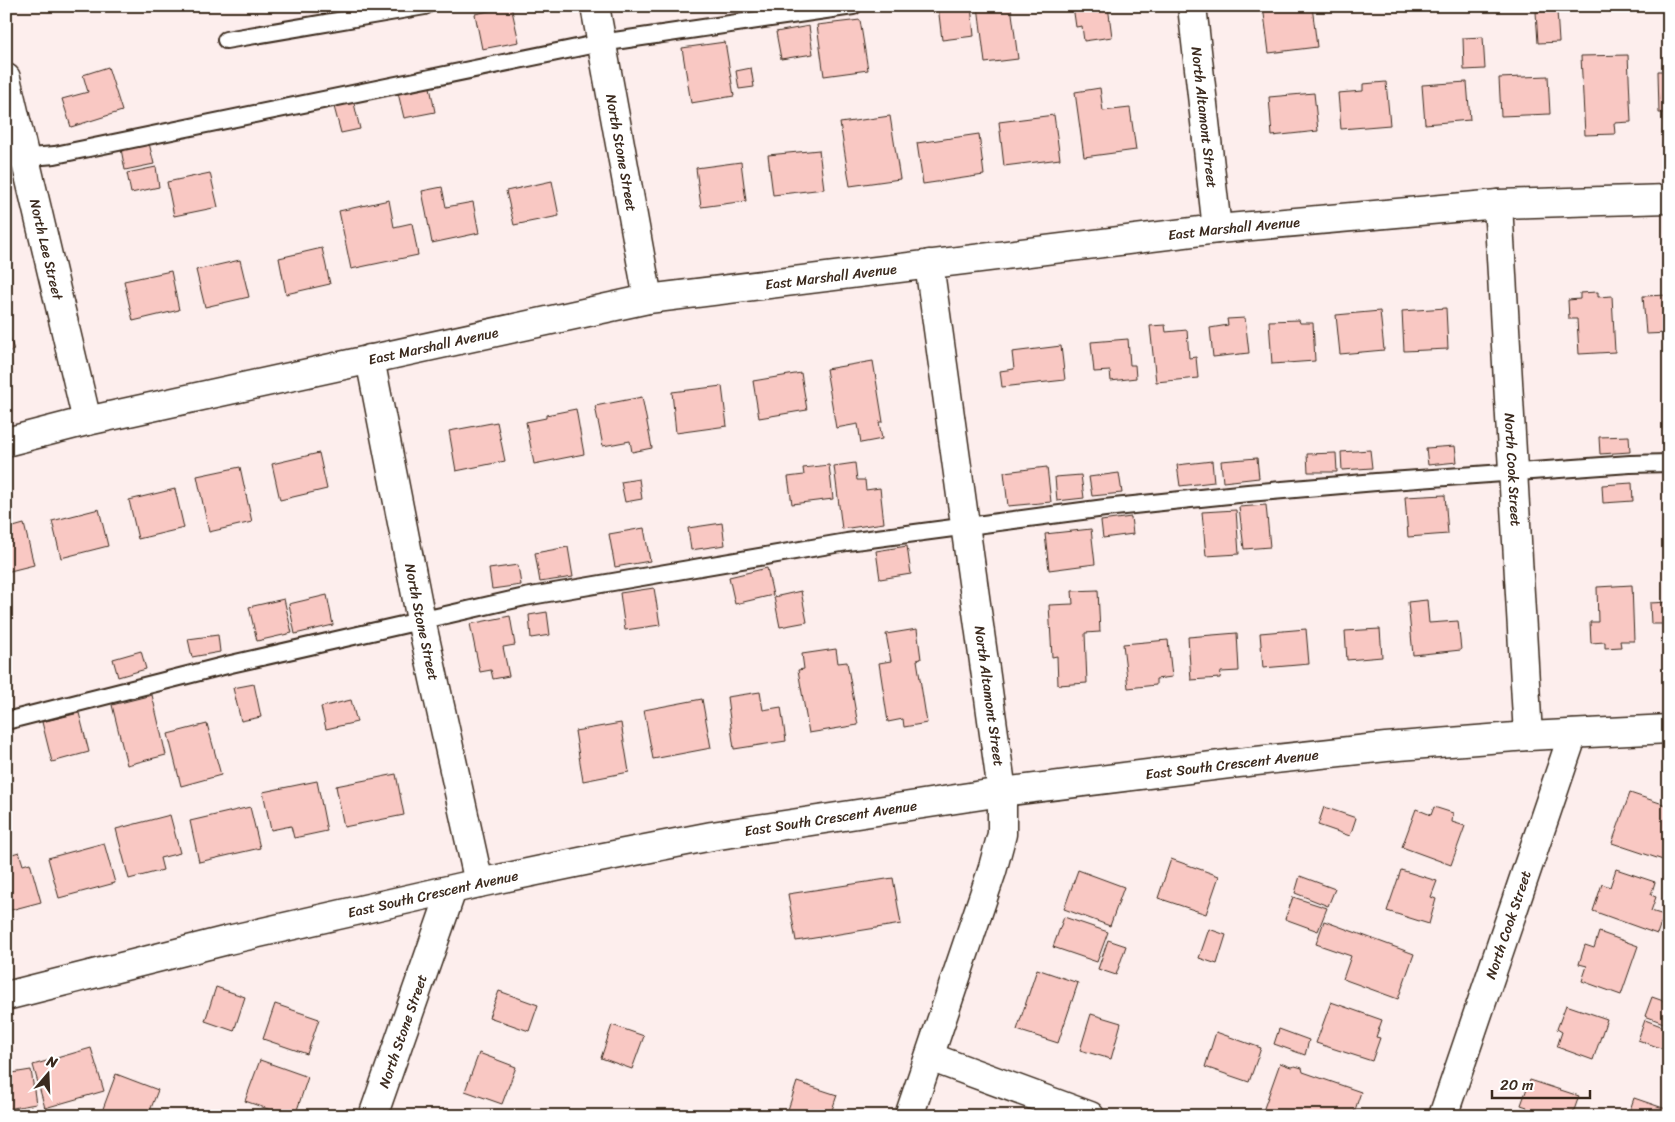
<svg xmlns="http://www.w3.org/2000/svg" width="1675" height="1122" font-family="Sriracha,sans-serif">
<rect width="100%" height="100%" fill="#fdeeed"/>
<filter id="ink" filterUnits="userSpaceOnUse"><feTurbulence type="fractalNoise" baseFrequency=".02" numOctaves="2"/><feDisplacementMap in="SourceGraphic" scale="10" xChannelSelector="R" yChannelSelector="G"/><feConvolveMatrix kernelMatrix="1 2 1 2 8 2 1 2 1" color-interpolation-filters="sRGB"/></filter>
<g filter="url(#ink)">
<!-- building -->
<g fill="#f9c8c3" stroke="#3b2a1e">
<polygon points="511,6 519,42 482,49 475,14"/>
<polygon points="938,6 971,6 974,36 942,40"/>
<polygon points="978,6 1011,6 1018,59 985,63"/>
<polygon points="1073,6 1108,6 1112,37 1084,41 1082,26 1076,27"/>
<polygon points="1263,6 1312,6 1317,47 1269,53"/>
<polygon points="1557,11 1559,42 1538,43 1536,12"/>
<polygon points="860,20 868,70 824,76 817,25"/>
<polygon points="809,26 813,54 781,59 776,32"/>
<polygon points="1483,37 1485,69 1464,70 1463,38"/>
<polygon points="725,42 734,96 691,103 682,48"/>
<polygon points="1628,55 1631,122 1614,123 1615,134 1585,135 1581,56"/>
<polygon points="108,67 122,111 71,127 62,99 88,92 83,75"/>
<polygon points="751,68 754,87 739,89 736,71"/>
<polygon points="1658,71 1669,71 1669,113 1659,113"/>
<polygon points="1548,76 1550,114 1501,116 1499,78"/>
<polygon points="1386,82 1390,125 1341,129 1338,93 1363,91 1363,84"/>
<polygon points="1467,82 1470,120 1425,124 1422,85"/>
<polygon points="430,87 435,112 404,118 398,93"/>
<polygon points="1100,88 1103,111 1130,108 1136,150 1084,157 1075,92"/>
<polygon points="1314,93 1318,131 1272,136 1269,97"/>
<polygon points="353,99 360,129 341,133 333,103"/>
<polygon points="1054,115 1060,159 1004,166 999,122"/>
<polygon points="890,116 900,179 850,186 840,123"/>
<polygon points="979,134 984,175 923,184 917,143"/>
<polygon points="149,143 154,164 125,170 121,149"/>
<polygon points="819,150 824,189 773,195 768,155"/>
<polygon points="741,162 746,201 701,207 696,168"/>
<polygon points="156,167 159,187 131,193 127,173"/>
<polygon points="210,173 218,207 174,216 167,182"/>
<polygon points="552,181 559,216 514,225 506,191"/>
<polygon points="442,187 446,207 473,202 479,233 432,243 422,191"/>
<polygon points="389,200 394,227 412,223 418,255 351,269 339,211"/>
<polygon points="322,248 330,284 286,294 279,258"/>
<polygon points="240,260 249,297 205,307 196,270"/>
<polygon points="171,271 179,310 133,321 124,281"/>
<polygon points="1598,292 1598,297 1612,296 1615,352 1579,354 1577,319 1569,319 1568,300 1580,299 1580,293"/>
<polygon points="1669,295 1669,333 1646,334 1643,296"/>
<polygon points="1446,308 1448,349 1404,351 1402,311"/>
<polygon points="1380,311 1384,350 1340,354 1336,315"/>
<polygon points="1245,318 1249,353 1213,357 1210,328 1228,325 1227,319"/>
<polygon points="1299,320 1300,323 1313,323 1315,361 1272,364 1269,321"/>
<polygon points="1165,325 1166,332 1187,330 1189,358 1196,357 1198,378 1156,382 1150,326"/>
<polygon points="6,326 14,350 6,352"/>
<polygon points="1128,339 1130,365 1135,365 1136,378 1111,381 1110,371 1094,372 1091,342"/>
<polygon points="1061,346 1065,380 1002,387 1000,371 1014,369 1012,352"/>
<polygon points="873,361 883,422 879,422 882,439 861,443 858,424 836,428 826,369"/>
<polygon points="801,373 807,410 759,418 753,381"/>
<polygon points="722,386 727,426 676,433 672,392"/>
<polygon points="642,397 652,448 632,452 630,441 603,446 595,406"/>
<polygon points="576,409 584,454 534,464 526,422 546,418 546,415"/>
<polygon points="497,422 505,461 456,471 449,431"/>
<polygon points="1629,436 1630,452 1600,454 1599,437"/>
<polygon points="1455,446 1457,462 1428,465 1426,448"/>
<polygon points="1370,450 1372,468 1342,470 1341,452"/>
<polygon points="319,453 327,489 280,500 272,464"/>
<polygon points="1336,453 1337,472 1308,472 1307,454"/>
<polygon points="1257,458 1259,478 1223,482 1221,461"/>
<polygon points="1212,461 1214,482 1180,486 1177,465"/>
<polygon points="855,463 857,480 865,480 866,490 880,488 884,523 842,529 834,466"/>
<polygon points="829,465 833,499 792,504 788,477 804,475 803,468"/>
<polygon points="240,467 252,522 209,532 197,476"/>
<polygon points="1047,467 1051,502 1008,506 1004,472"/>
<polygon points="1119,473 1122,493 1092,496 1089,477"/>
<polygon points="1081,475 1084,498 1057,501 1055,477"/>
<polygon points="639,479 642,499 625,502 621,482"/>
<polygon points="1632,483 1633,501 1603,503 1602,485"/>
<polygon points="175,489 184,528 138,539 129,500"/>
<polygon points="1445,495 1448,534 1408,537 1405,497"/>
<polygon points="1266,505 1270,547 1244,549 1239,507"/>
<polygon points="99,509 108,546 61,558 52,521"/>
<polygon points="1236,510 1239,554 1206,556 1202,512"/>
<polygon points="1131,517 1133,534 1103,538 1101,521"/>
<polygon points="722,523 725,545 691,550 688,528"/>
<polygon points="24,524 34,565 6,572 6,529"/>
<polygon points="644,528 650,561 615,567 609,534"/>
<polygon points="1091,529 1095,564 1049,570 1045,534"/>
<polygon points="907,546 911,574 880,579 876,551"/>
<polygon points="568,547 573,577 540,582 535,553"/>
<polygon points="518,565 521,585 492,589 489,569"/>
<polygon points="767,568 773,595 735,604 729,577"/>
<polygon points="1632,585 1634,641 1620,641 1621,647 1605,648 1605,642 1591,643 1590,622 1598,622 1597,587"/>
<polygon points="654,588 660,625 625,630 620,593"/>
<polygon points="1098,590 1100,632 1085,633 1087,683 1058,685 1057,656 1052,657 1049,605 1073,604 1072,591"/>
<polygon points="801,591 807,622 780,627 774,597"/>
<polygon points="327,595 333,625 295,634 289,604"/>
<polygon points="284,599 292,633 257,641 249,607"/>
<polygon points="1427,600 1429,623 1458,621 1461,650 1413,655 1408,602"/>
<polygon points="1669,602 1669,640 1663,640 1663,624 1651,624 1650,603"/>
<polygon points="547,612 550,635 531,638 529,615"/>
<polygon points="510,616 515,645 503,647 509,676 493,679 491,670 480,672 470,624"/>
<polygon points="917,629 921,659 917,660 927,723 904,727 903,719 888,722 879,663 891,661 886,634"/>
<polygon points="1306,629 1309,664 1263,668 1260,633"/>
<polygon points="1380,629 1382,657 1347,660 1345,631"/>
<polygon points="1237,633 1239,671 1221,672 1220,678 1191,680 1188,637"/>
<polygon points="218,635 220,652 192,657 188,639"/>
<polygon points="1168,640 1172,677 1156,679 1156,685 1128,688 1123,644"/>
<polygon points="836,649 838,663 847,662 858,725 809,733 798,670 804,669 802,654"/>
<polygon points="141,651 146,669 118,677 113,659"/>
<polygon points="254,684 261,717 241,721 233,688"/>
<polygon points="760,692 763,710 781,707 786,741 734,749 727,697"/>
<polygon points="152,695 166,755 127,765 112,705"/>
<polygon points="702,699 711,748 653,759 644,710"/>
<polygon points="351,700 357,722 326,729 321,707"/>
<polygon points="79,713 89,752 52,762 42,722"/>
<polygon points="621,723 629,772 583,781 575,731"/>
<polygon points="207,724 221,775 181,786 168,734"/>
<polygon points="396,774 404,815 344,827 336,786"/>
<polygon points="317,781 327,831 294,838 291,826 271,830 263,792"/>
<polygon points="1630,793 1669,806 1669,862 1612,843"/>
<polygon points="250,807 260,848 199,862 190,821"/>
<polygon points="1324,807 1356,818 1350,836 1318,825"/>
<polygon points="1434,807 1453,813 1452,822 1465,826 1451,865 1402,847 1416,809 1431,815"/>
<polygon points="170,815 180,853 160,858 163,870 129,879 116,829"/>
<polygon points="104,843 115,883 59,898 48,858"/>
<polygon points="19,852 23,865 30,863 41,902 7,911 8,915 6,915 6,856"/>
<polygon points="1171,859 1219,876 1206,914 1158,898"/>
<polygon points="1616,869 1655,882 1651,895 1656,897 1651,911 1664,915 1657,934 1593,911 1602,884 1610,887"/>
<polygon points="1078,870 1124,887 1110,926 1064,909"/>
<polygon points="1401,870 1437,881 1431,897 1436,899 1429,924 1387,911"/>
<polygon points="1300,876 1335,889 1328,906 1295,893"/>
<polygon points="893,878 901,924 796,941 788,894"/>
<polygon points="1293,897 1327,908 1318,931 1285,919"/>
<polygon points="1064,917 1108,932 1097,962 1053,947"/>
<polygon points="1324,921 1414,954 1398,999 1343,979 1351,956 1316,944"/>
<polygon points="1209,929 1226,935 1217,964 1199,958"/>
<polygon points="1599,932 1638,946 1621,995 1582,981 1587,966 1579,964 1585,945 1594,948"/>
<polygon points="1108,940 1126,946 1116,975 1098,969"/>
<polygon points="1037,969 1078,983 1058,1043 1017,1030"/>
<polygon points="216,987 245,997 234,1031 205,1021"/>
<polygon points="499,991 538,1005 529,1031 489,1017"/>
<polygon points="1652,997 1669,1003 1669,1025 1645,1016"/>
<polygon points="1331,1002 1382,1020 1376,1037 1380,1038 1372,1061 1316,1043"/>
<polygon points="275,1004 319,1019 307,1054 263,1039"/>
<polygon points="1566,1005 1607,1019 1593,1060 1557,1047 1562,1032 1557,1029"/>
<polygon points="1091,1014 1121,1023 1111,1059 1080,1050"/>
<polygon points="1645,1020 1669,1029 1669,1051 1638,1040"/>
<polygon points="612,1025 644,1036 632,1069 601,1058"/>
<polygon points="1279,1029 1309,1040 1305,1055 1274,1044"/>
<polygon points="1216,1032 1261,1048 1249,1082 1205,1067"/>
<polygon points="91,1048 104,1091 45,1108 33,1065"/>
<polygon points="479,1053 516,1067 502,1104 465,1091"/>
<polygon points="260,1060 308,1077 295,1116 288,1116 245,1101"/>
<polygon points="1280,1063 1291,1067 1295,1066 1302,1068 1303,1072 1361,1092 1353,1116 1276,1116 1263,1111"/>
<polygon points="31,1070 36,1104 7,1109 6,1074"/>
<polygon points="116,1074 158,1090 148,1116 107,1116 101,1114"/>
<polygon points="1530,1080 1579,1096 1572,1116 1524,1116 1527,1107 1521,1105"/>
<polygon points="797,1082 837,1095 830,1116 786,1116"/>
<polygon points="1634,1098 1669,1110 1669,1116 1628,1116"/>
</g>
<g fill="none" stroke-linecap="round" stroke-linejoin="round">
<!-- lane casing -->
<g stroke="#3b2a1e" stroke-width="20">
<g id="lane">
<polyline points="226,40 425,6"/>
<polyline points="6,159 55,155 601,43 853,6"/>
<polyline points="6,721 231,664 525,597 847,542 1105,508 1248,493 1376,482 1630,464 1669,463"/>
</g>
</g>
<!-- street casing -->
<g stroke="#3b2a1e" stroke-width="31">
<g id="street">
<path id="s1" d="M595 6 648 299"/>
<path id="s2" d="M1192 6 1217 229"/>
<path id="s3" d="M6 78 87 421"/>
<path id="s4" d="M1498 204 1528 736"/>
<path id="s5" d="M370 359 421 620 479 883"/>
<path id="s6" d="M6 442 87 421 648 299 1217 229 1498 204 1669 199"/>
<path id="s7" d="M6 996 228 940 479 883 599 858 712 836 1002 792 1229 764 1386 747 1528 736 1669 729"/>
<polyline points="930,1057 1090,1116"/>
<path id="s8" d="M373 1116 452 890"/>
<polyline points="909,1116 992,871 1002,834 1002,792 929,264"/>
<path id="s9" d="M1443 1116 1573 734"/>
</g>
</g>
<!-- lane -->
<use href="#lane" stroke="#fff" stroke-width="16"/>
<!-- street -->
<use href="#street" stroke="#fff" stroke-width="28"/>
</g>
</g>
<g text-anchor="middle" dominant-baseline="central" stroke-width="4.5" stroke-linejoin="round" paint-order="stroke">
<!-- street labels -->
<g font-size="14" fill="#3b2a1e" stroke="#fff">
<text stroke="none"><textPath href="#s2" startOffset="112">North Altamont Street</textPath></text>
<text stroke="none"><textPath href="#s1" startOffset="149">North Stone Street</textPath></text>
<text stroke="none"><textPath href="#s6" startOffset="1248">East Marshall Avenue</textPath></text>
<text stroke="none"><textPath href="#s3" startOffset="176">North Lee Street</textPath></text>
<text stroke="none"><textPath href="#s6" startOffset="842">East Marshall Avenue</textPath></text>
<text stroke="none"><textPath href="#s6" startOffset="438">East Marshall Avenue</textPath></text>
<text stroke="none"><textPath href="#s4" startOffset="266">North Cook Street</textPath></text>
<text stroke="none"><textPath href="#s5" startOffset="268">North Stone Street</textPath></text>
<text transform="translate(989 696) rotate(82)">North Altamont Street</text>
<text stroke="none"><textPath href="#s7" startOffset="1249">East South Crescent Avenue</textPath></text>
<text stroke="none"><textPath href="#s7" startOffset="844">East South Crescent Avenue</textPath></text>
<text stroke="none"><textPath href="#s7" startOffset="439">East South Crescent Avenue</textPath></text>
<text stroke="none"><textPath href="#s9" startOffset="202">North Cook Street</textPath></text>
<text stroke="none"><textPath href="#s8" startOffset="90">North Stone Street</textPath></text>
</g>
</g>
<!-- margin -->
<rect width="1675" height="1122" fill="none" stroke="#fff" stroke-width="25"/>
<rect x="12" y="12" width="1650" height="1097" fill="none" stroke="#3b2a1e" stroke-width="2" filter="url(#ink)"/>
<!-- north arrow -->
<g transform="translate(48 1074) rotate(19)" stroke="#ffffff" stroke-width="4" paint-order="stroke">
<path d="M0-4L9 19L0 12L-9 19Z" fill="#3b2a1e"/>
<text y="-8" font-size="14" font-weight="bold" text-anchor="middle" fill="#3b2a1e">N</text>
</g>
<!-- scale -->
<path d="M1492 1090v8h98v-8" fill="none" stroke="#3b2a1e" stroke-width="2.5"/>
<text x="1500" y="1090" font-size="15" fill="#3b2a1e" stroke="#ffffff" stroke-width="4" paint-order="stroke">20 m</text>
</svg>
